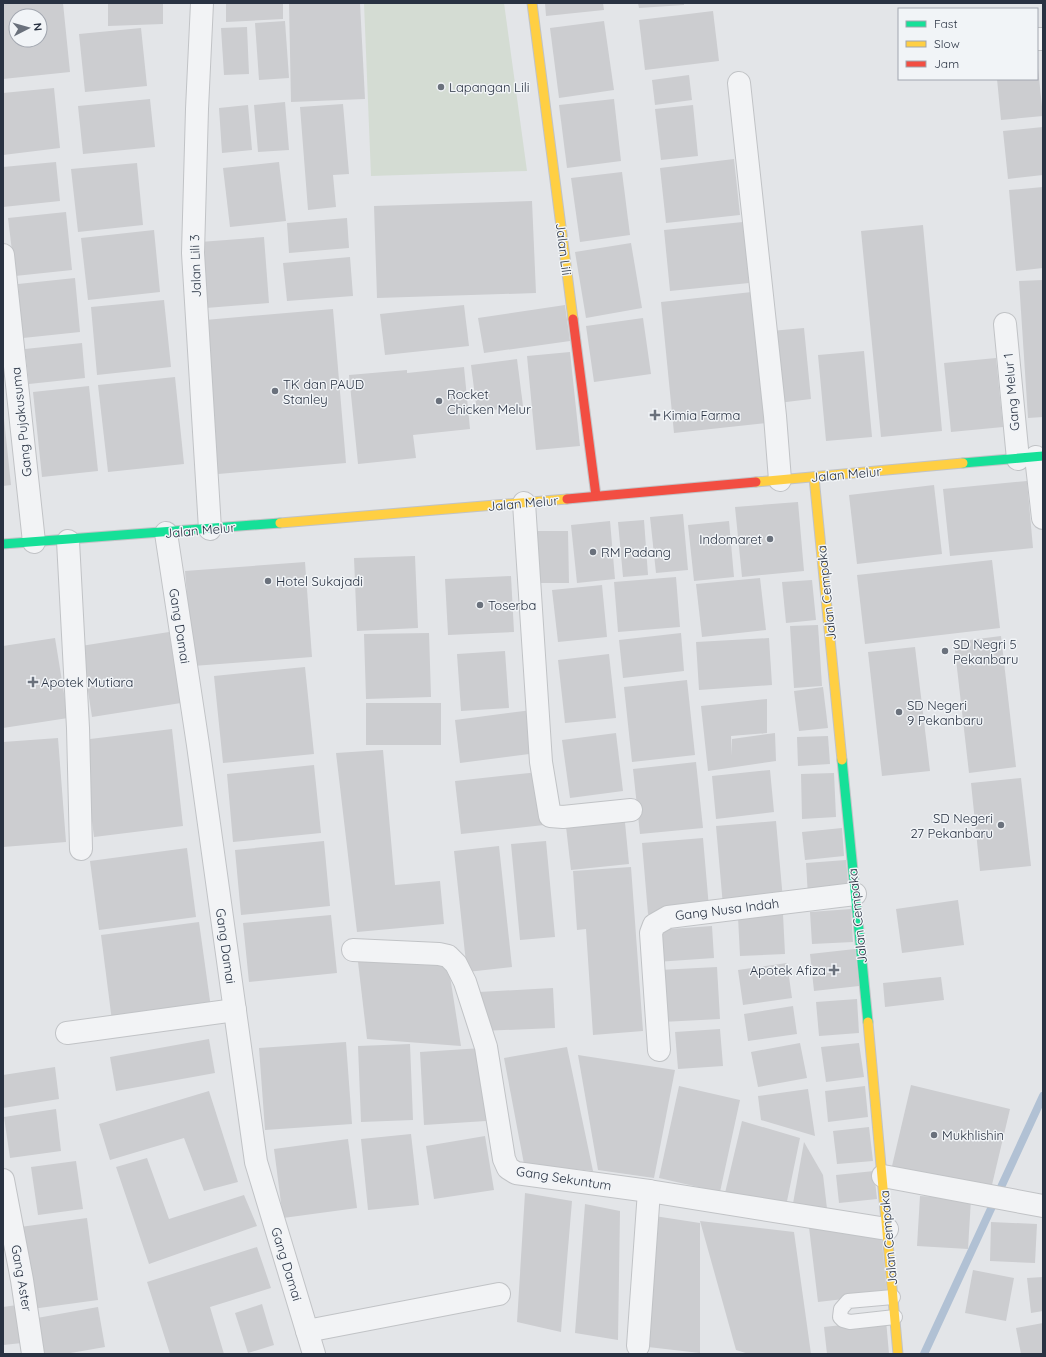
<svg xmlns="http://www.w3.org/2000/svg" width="1046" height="1357" font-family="Quicksand,sans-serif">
<rect width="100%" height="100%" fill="#e3e5e8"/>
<!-- green -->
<polygon fill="#d4dcd3" points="364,3 504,3 527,171 371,176"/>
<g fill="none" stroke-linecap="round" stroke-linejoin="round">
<!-- stream -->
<polyline stroke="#b1c1d4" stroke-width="8" points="924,1354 1043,1096"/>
</g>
<!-- building -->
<g fill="#cccdd0" fill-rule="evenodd">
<path d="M3 3H63L70 72 3 79ZM16 16H40V40H16Z"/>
<polygon points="108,3 163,3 163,24 108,26"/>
<polygon points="226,3 283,3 283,19 226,22"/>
<polygon points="289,3 360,3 365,99 291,102"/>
<polygon points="545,3 603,3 604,10 546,16"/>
<polygon points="638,3 684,3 684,5 639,8"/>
<polygon points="713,11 719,61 645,70 639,20"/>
<polygon points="285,21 289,78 259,80 255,23"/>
<polygon points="604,21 614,90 559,98 550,28"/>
<polygon points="247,27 249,74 224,75 221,28"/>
<polygon points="141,28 147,86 85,92 79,34"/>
<polygon points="1037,59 1043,116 1001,120 997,79 1037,79"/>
<polygon points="689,75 692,100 655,105 652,80"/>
<polygon points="54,88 60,148 3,155 3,93"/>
<polygon points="150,99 155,147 83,154 78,106"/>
<polygon points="614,99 621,161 567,168 559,105"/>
<polygon points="285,102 289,150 258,152 254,105"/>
<polygon points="343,104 349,174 333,175 336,207 308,210 300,107"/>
<polygon points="248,105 252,150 222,153 219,108"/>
<polygon points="693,105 698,156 661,160 655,109"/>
<polygon points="1043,127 1043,175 1008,179 1003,131"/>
<polygon points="734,159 740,215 666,223 660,168"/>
<polygon points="56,162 60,201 3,207 3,167"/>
<polygon points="279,162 286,221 230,227 223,168"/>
<polygon points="137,163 143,225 78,232 71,169"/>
<polygon points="622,172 630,235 580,242 571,178"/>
<polygon points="1043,187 1043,268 1016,271 1009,190"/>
<polygon points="532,201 536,293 377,298 374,206"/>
<polygon points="66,212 72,270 15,276 8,218"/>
<polygon points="347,218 349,248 289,253 287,223"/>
<polygon points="743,222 749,283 670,291 664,230"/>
<polygon points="923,225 942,431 881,437 861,231"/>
<polygon points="154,230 160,292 88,300 81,238"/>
<polygon points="264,237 269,303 206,308 200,242"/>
<polygon points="631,243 642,308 586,318 575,252"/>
<polygon points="350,257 353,296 287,301 283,263"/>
<polygon points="75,278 80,332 23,338 18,284"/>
<polygon points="1043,280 1043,417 1028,418 1019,281"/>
<polygon points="752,292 766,423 674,433 661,302"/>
<polygon points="164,300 171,367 97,375 91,307"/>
<polygon points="464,305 469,346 385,355 380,314"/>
<polygon points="565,305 570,341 484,353 478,318"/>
<polygon points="333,309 346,463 218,474 205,320"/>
<polygon points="643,318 651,374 594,382 586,326"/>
<polygon points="804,328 811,399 778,403 771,331"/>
<polygon points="82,343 85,378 29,384 25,349"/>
<polygon points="864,351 872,437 826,441 818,355"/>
<polygon points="570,352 580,446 536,450 527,356"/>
<polygon points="996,358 1003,427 951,432 944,363"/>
<polygon points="517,359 523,406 477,412 471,365"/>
<polygon points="464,367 470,429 413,435 416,458 358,464 349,375 407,370 407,373"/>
<polygon points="175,377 184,464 108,472 98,385"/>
<polygon points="89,386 98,471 42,477 33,392"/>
<polygon points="3,409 11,485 3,486"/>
<polygon points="1027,481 1033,548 950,556 943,489"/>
<polygon points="934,485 942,554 857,564 849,495"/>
<polygon points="798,502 804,571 742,577 735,507"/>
<polygon points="683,514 688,570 656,573 650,517"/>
<polygon points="644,520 648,575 623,577 618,522"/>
<polygon points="610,521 615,579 577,583 571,525"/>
<polygon points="729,521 734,577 694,581 688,525"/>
<polygon points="535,531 568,531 569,583 536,583"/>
<polygon points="415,556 418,628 357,631 354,558"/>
<polygon points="992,560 1000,628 865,644 857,575"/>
<polygon points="305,562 312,657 193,666 185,571"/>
<polygon points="511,576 514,632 448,635 445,579"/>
<polygon points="676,577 680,627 618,632 614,582"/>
<polygon points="760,578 766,630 702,637 696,584"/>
<polygon points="812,580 816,620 786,623 782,582"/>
<polygon points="602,585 607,637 558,642 552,590"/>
<polygon points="818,625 822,686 794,688 790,626"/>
<polygon points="169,632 181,703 92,717 81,646"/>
<polygon points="429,633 431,697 366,699 364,634"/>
<polygon points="681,633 684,671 623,678 619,640"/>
<polygon points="1001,636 1016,767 969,773 954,642"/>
<polygon points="55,638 68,718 3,728 3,646"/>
<polygon points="769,638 772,685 699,690 696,642"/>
<polygon points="915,647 930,771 882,776 868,652"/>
<polygon points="505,651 509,708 461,711 457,654"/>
<polygon points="609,654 616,718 565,723 558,660"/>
<polygon points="305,667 314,754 223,763 214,676"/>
<polygon points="687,680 695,755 632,762 624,687"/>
<polygon points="823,687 828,728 799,731 794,691"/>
<polygon points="767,699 767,733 731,736 732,756 732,739 775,733 776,761 708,771 701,706"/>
<rect x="366" y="703" width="75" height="42"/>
<polygon points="532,710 537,753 460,763 455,720"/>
<polygon points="172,729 183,826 94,837 82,740"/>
<polygon points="616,733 623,791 570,798 562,740"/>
<polygon points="828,736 830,764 798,766 797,737"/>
<polygon points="58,738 66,842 3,847 3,742"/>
<polygon points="383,750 395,885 440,881 444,924 357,932 336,753"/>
<polygon points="696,762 703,828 640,834 633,769"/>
<polygon points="314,765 321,833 233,842 227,774"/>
<polygon points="770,770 774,812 716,819 712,776"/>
<polygon points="539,772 544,825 461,834 455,781"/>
<polygon points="834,773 836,817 802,819 801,774"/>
<polygon points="1021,778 1031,866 980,871 971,783"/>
<polygon points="624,812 629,864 571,870 565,818"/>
<polygon points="776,821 783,900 723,906 716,826"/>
<polygon points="842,828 844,856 805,860 802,832"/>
<polygon points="703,838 709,908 648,914 642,843"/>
<polygon points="324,841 330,906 241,915 235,850"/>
<polygon points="546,841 555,937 520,940 511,844"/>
<polygon points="499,846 512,967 467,972 454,851"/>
<polygon points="187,848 196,917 99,930 90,861"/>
<polygon points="846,860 849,893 808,896 806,863"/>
<polygon points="631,867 643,1031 593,1035 586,929 577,930 573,871"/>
<polygon points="958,900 964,945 902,953 896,909"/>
<polygon points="851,909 853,942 812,944 810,912"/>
<polygon points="783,914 785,954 740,956 738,917"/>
<polygon points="331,915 337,973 249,982 243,923"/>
<polygon points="199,922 211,1008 112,1021 101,935"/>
<polygon points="712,926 714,958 656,962 654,930"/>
<polygon points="855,949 859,986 814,991 810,954"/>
<polygon points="447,957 461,1046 367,1039 358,962"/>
<polygon points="787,963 792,998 743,1005 738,970"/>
<polygon points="717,967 720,1019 662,1022 659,970"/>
<polygon points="941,977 944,1000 885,1007 883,983"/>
<polygon points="553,988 555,1028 480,1031 479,992"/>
<polygon points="857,999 859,1033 819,1036 816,1002"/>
<polygon points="793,1006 797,1034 748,1041 744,1014"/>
<polygon points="720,1029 723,1066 678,1069 675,1032"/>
<polygon points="209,1039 215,1073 116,1091 110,1057"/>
<polygon points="346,1042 352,1124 265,1130 259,1048"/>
<polygon points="800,1043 807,1078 758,1087 751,1052"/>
<polygon points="859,1043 864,1077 826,1082 821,1047"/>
<polygon points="410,1044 413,1120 361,1122 358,1046"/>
<polygon points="567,1047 593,1171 524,1164 504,1058"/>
<polygon points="482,1048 486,1121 424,1125 420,1052"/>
<polygon points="578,1055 675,1070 654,1178 598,1170"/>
<polygon points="55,1067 59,1099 3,1108 3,1075"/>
<polygon points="911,1085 1010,1109 991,1189 892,1166"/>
<polygon points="679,1086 740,1100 720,1192 659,1178"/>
<polygon points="865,1086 868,1117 828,1122 825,1091"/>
<polygon points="808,1089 815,1136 761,1120 758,1096"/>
<polygon points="209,1091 238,1182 204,1191 184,1138 110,1160 99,1124"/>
<polygon points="56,1109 61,1151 10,1158 4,1117"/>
<polygon points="742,1121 800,1138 786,1206 725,1193"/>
<polygon points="869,1127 873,1161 837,1164 833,1131"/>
<polygon points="411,1134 419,1205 368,1210 361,1139"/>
<polygon points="485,1136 494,1190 434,1199 426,1146"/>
<polygon points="348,1139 357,1208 283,1218 274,1149"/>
<polygon points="804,1142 823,1175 828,1217 792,1209"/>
<polygon points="147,1158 169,1219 244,1195 257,1226 149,1264 116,1167"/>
<polygon points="76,1161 83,1209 38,1215 31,1167"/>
<polygon points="874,1171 877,1199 839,1203 836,1175"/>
<polygon points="525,1193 572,1201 561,1332 517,1322"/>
<polygon points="920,1196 971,1199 968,1249 917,1246"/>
<polygon points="585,1204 620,1211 618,1340 575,1333"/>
<polygon points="648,1215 700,1223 700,1353 648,1347"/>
<polygon points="87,1218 98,1300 32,1309 20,1227"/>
<polygon points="808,1219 881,1232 887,1294 818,1302"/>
<polygon points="700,1221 794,1232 811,1354 749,1354 736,1350"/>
<polygon points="991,1222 1037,1224 1035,1263 990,1261"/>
<polygon points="257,1247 271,1288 210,1307 224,1354 170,1354 147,1282"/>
<polygon points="973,1270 1014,1278 1006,1321 965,1313"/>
<polygon points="1043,1277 1043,1311 1031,1313 1027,1278"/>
<polygon points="262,1304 274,1345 248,1353 235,1313"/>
<polygon points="17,1305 22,1343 3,1345 3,1307"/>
<polygon points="98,1307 105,1347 65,1354 43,1354 37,1318"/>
<polygon points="886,1320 889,1354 827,1354 824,1327"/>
<polygon points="1043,1323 1043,1354 1021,1354 1016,1328"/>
</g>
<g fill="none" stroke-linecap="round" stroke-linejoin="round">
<!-- lane casing -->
<g stroke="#c1c3c6" stroke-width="16">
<polyline id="lane" points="893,1297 848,1301 841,1309 840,1317 843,1320 850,1322 895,1317"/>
</g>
<!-- street casing -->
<g stroke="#c1c3c6" stroke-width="24">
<g id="street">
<polyline points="202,3 197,109 193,253 210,529"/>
<polyline points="1037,39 1043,39"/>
<polyline points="739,83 775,416 780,480"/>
<polyline points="3,255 34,542"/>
<polyline points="1005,324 1018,459"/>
<polyline points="1036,457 1043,518"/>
<polyline points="524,503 541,762 550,816 563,817 631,810"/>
<polyline points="166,533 198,745 256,1162 314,1354"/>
<polyline points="68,541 78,728 81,849"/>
<polyline points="353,950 439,954 448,956 456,964 465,982 486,1047 504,1159 508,1168 516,1173 649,1191 887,1229"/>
<polyline points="67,1033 235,1010"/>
<polyline points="659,1050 651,933 654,925 668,917 855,894"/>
<polyline points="883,1176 1043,1206"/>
<polyline points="3,1180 22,1280 33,1354"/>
<polyline points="307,1331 499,1294"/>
<polyline points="638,1346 649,1191"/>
</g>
</g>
<!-- fast casing -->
<g stroke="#c1c3c6" stroke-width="11">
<g id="fast">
<polyline points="963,463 1043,456"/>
<polyline points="3,544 280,523"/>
<polyline points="842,760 868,1022"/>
</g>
</g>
<!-- slow casing -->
<g stroke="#c1c3c6" stroke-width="11">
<g id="slow">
<polyline points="532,3 573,319"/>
<polyline points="814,477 842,760"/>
<polyline points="756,482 963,463"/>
<polyline points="280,523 567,499"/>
<polyline points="868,1022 898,1354"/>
</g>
</g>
<!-- jam casing -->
<g stroke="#c1c3c6" stroke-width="11">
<g id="jam">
<polyline points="573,319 596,496"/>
<polyline points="567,499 756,482"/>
</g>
</g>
<!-- lane -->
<use href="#lane" stroke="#f2f3f5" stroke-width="14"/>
<!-- street -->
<use href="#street" stroke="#f2f3f5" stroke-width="22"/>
<!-- fast -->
<use href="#fast" stroke="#16e098" stroke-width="9"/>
<!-- slow -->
<use href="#slow" stroke="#ffcf43" stroke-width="9"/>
<!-- jam -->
<use href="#jam" stroke="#f24e42" stroke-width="9"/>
</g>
<!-- markers -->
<g fill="#6a717c" stroke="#f1f4f7" stroke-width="1.5">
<circle cx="441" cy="87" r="4"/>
<circle cx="275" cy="391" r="4"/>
<circle cx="439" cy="401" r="4"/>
<path d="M653 409h4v4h4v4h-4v4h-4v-4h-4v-4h4z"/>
<circle cx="770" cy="539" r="4"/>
<circle cx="593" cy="552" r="4"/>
<circle cx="268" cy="581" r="4"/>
<circle cx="480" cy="605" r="4"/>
<circle cx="945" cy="651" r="4"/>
<path d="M31 676h4v4h4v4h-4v4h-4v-4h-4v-4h4z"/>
<circle cx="899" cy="712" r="4"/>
<circle cx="1001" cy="825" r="4"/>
<path d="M832 964h4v4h4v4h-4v4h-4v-4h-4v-4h4z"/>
<circle cx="934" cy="1135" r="4"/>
</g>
<g text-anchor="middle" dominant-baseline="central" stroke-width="3" stroke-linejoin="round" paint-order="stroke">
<!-- poi labels -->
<g font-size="13" fill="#293242" stroke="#f1f4f7" text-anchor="start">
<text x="449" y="87">Lapangan Lili</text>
<text x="283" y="384">TK dan PAUD<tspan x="283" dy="15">Stanley</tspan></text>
<text x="447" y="394">Rocket<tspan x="447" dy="15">Chicken Melur</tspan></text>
<text x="663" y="415">Kimia Farma</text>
<text x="762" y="539" text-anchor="end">Indomaret</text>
<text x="601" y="552">RM Padang</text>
<text x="276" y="581">Hotel Sukajadi</text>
<text x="488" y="605">Toserba</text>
<text x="953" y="644">SD Negri 5<tspan x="953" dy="15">Pekanbaru</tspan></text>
<text x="41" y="682">Apotek Mutiara</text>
<text x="907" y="705">SD Negeri<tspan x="907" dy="15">9 Pekanbaru</tspan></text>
<text x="993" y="818" text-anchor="end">SD Negeri<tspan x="993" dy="15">27 Pekanbaru</tspan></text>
<text x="826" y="970" text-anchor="end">Apotek Afiza</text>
<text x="942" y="1135">Mukhlishin</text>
</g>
<!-- street labels -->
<g font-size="13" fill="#293242" stroke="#f1f4f7">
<text transform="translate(564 249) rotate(83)">Jalan Lili</text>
<text transform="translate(195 266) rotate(-92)">Jalan Lili 3</text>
<text transform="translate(1011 392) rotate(-95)">Gang Melur 1</text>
<text transform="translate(21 422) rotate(-96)">Gang Pujakusuma</text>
<text transform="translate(846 474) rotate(-5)">Jalan Melur</text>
<text transform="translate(523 503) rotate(-5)">Jalan Melur</text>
<text transform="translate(200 530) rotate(-5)">Jalan Melur</text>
<text transform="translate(826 593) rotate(-96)">Jalan Cempaka</text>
<text transform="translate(180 626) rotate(81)">Gang Damai</text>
<text transform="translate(727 909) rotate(-7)">Gang Nusa Indah</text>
<text transform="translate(857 916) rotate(-96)">Jalan Cempaka</text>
<text transform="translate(226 946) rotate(82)">Gang Damai</text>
<text transform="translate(564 1178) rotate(9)">Gang Sekuntum</text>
<text transform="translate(888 1238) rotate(-95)">Jalan Cempaka</text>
<text transform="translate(287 1264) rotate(73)">Gang Damai</text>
<text transform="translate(22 1278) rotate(80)">Gang Aster</text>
</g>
</g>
<!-- border -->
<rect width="1046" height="1357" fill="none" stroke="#293242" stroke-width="8"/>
<!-- legend -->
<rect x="898" y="8" width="140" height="72" fill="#f1f4f7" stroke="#a1a6af"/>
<rect x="906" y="21" width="20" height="6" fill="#16e098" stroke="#a1a6af"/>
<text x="934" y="28" font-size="12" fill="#293242">Fast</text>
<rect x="906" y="41" width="20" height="6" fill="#ffcf43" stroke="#a1a6af"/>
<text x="934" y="48" font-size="12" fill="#293242">Slow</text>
<rect x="906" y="61" width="20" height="6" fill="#f24e42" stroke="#a1a6af"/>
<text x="934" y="68" font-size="12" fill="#293242">Jam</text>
<!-- north arrow -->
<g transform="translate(28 28) rotate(84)"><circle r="19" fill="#f1f4f7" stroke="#a1a6af"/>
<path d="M0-3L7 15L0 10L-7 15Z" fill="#6a717c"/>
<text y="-6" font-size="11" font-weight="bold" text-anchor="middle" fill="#293242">N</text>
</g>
</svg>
